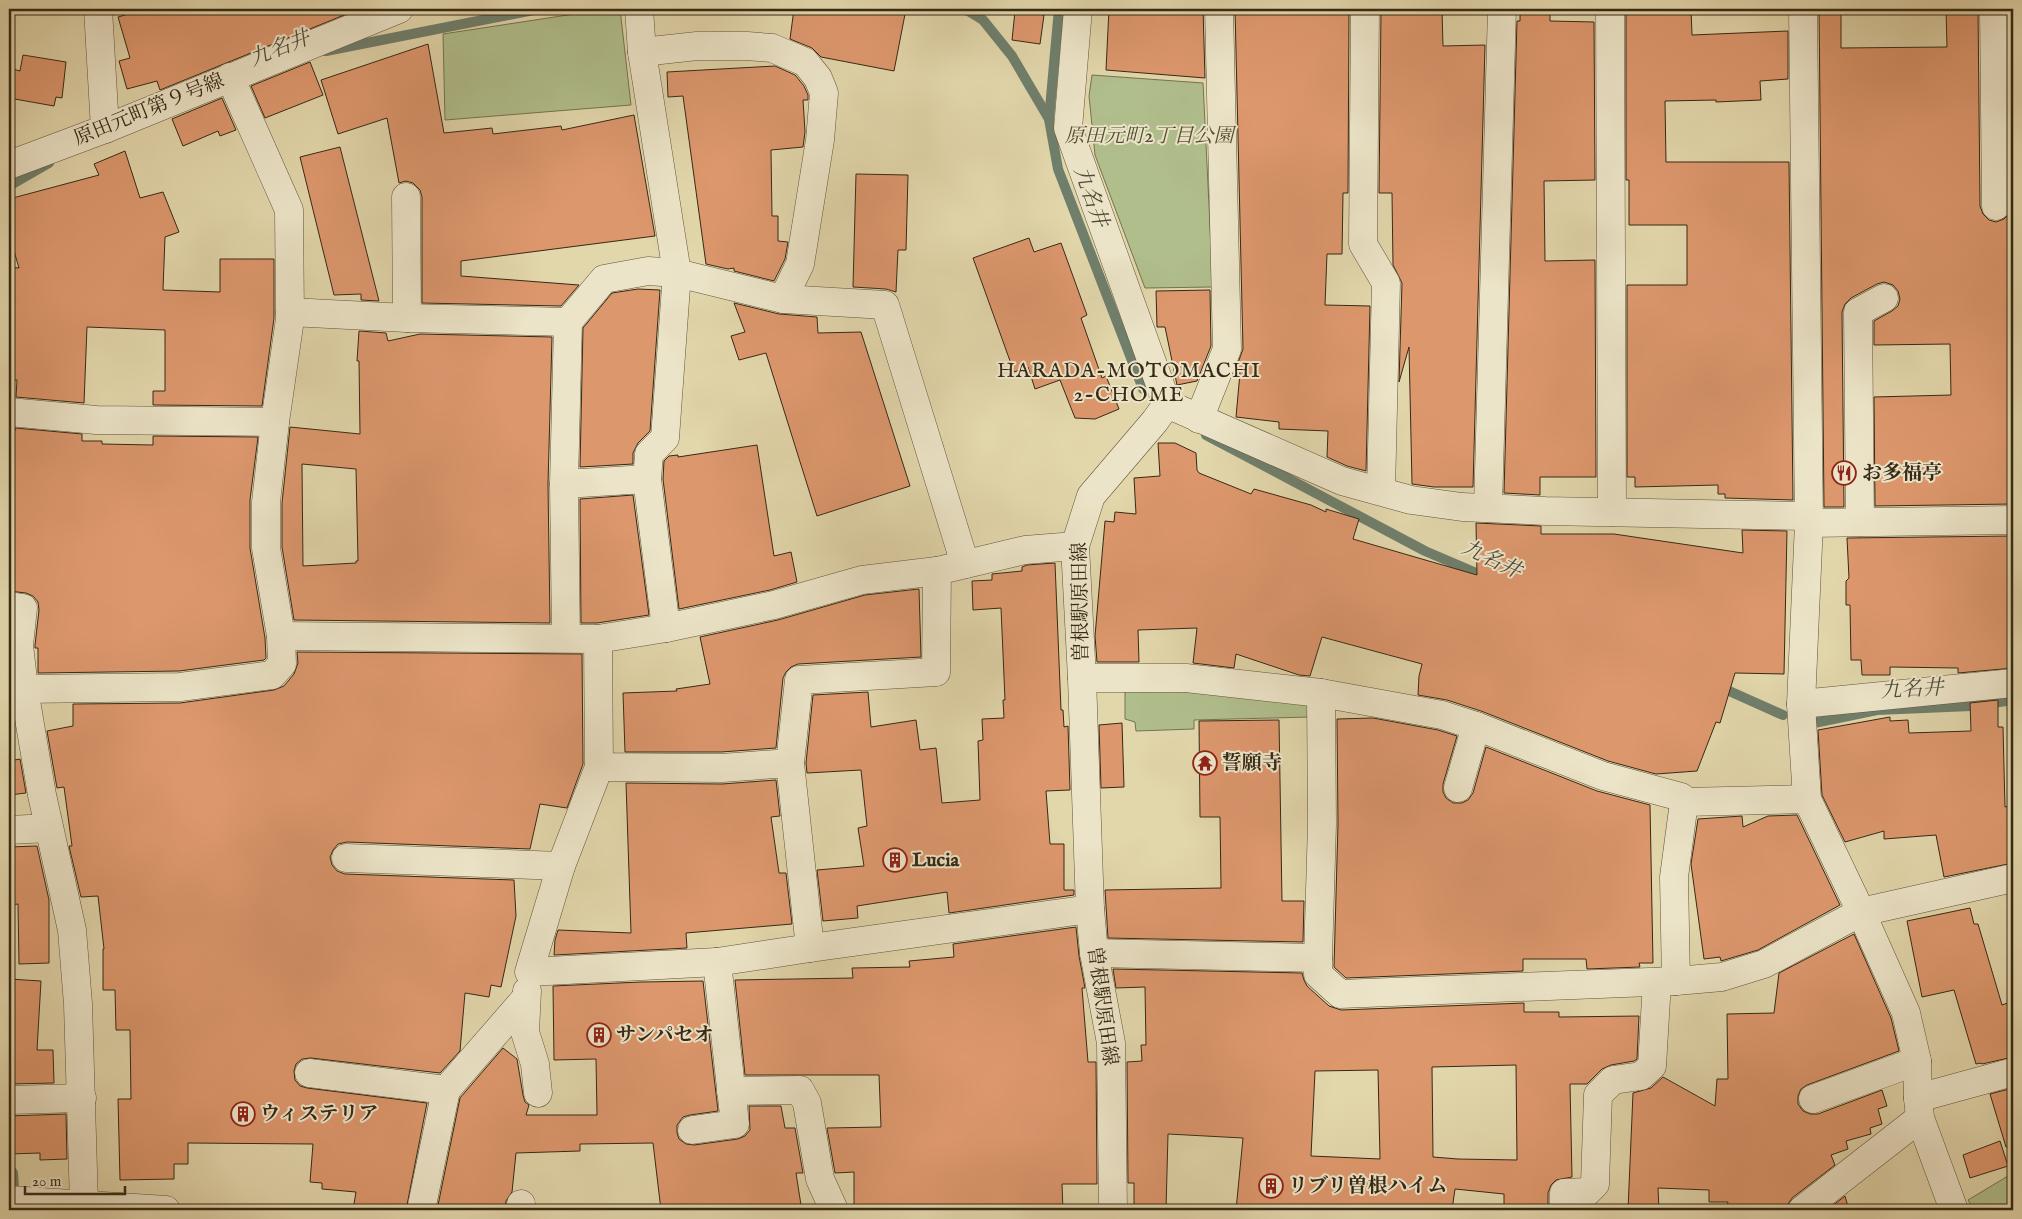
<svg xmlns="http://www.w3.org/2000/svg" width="2022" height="1219" font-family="'IM FELL English','Noto Serif JP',serif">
<rect width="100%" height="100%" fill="#e2d6ab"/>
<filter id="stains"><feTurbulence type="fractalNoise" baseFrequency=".004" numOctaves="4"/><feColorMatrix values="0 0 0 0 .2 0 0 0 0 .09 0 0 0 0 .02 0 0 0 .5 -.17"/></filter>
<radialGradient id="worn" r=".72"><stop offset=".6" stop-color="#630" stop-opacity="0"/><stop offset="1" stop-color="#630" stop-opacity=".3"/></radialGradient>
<!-- green -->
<g fill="#b0be8c" stroke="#737451">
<polygon points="607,9 620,9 631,105 445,120 443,34"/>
<polygon points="1092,75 1203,83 1213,287 1145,288 1095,155 1089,96"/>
<polygon points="1125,689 1236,694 1309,704 1311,717 1194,720 1194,729 1136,731 1135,722 1125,719"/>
<polygon points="2013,1173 2013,1210 1974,1210 1968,1200"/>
</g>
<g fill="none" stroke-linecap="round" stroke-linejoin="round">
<!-- stream -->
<g stroke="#6f7f6c" stroke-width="10">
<polyline points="965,9 983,20 1012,56 1049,119 1058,169 1143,389"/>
<polyline points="326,51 539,9"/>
<polyline points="1049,119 1059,9"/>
<polyline points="9,186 49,163"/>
<polyline points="1206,435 1425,551 1488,578"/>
<polyline points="1718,686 1783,715"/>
<polyline points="1814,723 1877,710 1971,706 2013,700"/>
<polyline points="9,1167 13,1173 14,1188"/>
</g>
</g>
<!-- building -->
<g fill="#dd976d" stroke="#362916" fill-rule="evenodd">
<polygon points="146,9 354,9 354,11 160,90 157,81 127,89 119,61 130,58 118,17"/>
<polygon points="794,9 906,9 894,71 821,57 812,48 790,39"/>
<polygon points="1109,9 1203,9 1205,78 1106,70"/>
<polygon points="1235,9 1348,9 1348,11 1349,11 1348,193 1343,193 1342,254 1327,254 1325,305 1370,306 1366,471 1347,466 1327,457 1328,431 1279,429 1279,422 1236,417 1240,373 1234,374 1243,349"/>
<polygon points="1520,9 1550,9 1550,21 1594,22 1595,180 1544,181 1545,261 1595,260 1596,477 1540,477 1540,495 1504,493 1517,21 1520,21"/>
<polygon points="1626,9 1691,9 1692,35 1788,31 1788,79 1760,81 1761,100 1716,102 1716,100 1665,101 1666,162 1789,162 1793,500 1725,498 1725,494 1718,494 1718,485 1635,487 1635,477 1627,477 1627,285 1687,285 1687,225 1629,225 1629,180 1626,180"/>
<polygon points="1819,9 1841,9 1841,48 1947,47 1946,9 1978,9 1980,206 1983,214 1989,220 1996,222 2004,219 2010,213 2012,206 2010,24 2013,23 2013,501 2012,504 1875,506 1874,397 1951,395 1950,344 1874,345 1874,321 1892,311 1898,306 1900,299 1898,291 1893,285 1884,282 1877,284 1851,298 1845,304 1842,312 1844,507 1824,507"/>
<polygon points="1442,10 1443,46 1485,45 1473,487 1434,487 1412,484 1409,347 1399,382 1402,283 1393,265 1392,193 1379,193 1381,11"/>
<polygon points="1015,11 1044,15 1040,44 1012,40"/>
<polygon points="428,44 444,133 492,128 493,134 561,126 562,130 634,115 655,236 461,261 461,276 579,285 561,306 422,303 422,197 420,190 413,183 406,181 399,183 387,118 338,134 321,80"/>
<polygon points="23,55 66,62 62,98 56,97 54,106 9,98 9,68 20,71"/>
<polygon points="310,62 323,95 265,118 251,86"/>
<polygon points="775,66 795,75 804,86 808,95 808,100 803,100 805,132 803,147 771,150 772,216 778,216 778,241 788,242 785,259 774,281 734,271 734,268 728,269 706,264 683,96 668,97 667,72"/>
<polygon points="222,98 236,130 220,136 218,131 183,146 172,119"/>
<polygon points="340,147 377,293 379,301 361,300 361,294 334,295 300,157"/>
<polygon points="125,151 140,198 163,192 179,232 165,237 163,290 220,292 220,259 274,259 274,318 262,406 153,405 153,391 165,391 165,330 87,327 84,403 16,397 17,380 9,380 9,267 19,268 9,234 9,199 99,175 94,164"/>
<polygon points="856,174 908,175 906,250 898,250 896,292 886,289 853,287"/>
<polygon points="1029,238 1034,252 1061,243 1087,315 1081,318 1102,378 1106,376 1119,409 1095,419 1075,418 1060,380 1035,389 1028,367 1014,372 973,258"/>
<polygon points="638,289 660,290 650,431 638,443 633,453 633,464 580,467 583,328 612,293"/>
<polygon points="1210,290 1211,346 1197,381 1177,385 1165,327 1157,327 1156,291"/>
<polygon points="734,303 779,314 817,317 818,333 861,332 910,486 817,516 766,353 739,360 731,336 745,332"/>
<path d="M359 331 386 333 388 341 420 334 552 337 548 484 550 623 294 620 282 547V503L290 427 360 434 359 361H357ZM302 464 356 469 358 561H356V563L303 566Z"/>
<polygon points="15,428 82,434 82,441 102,441 102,444 153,445 153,436 258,437 250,500 250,548 265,638 266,658 264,660 179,671 38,673 38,648 35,648 35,645 39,610 38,602 33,596 26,593 9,591 9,431 15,431"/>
<polygon points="1158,443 1175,443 1196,453 1197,470 1199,473 1251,494 1254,489 1311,505 1326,512 1326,509 1359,519 1353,539 1477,575 1476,523 1541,526 1541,534 1614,534 1743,553 1742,530 1787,531 1784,674 1735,673 1720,723 1716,722 1697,771 1656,774 1608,761 1481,711 1447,700 1418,695 1419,676 1422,664 1322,637 1310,676 1299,675 1236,654 1234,668 1193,663 1197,628 1138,630 1139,662 1097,662 1095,636 1105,521 1114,522 1115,512 1136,514 1134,478 1160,476"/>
<polygon points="757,445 774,556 791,552 797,582 770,590 679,609 663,479 664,461 669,456 678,455 678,457"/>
<polygon points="633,495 649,615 597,623 581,623 580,499"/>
<polygon points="2012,536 2013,668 1958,673 1958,668 1890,667 1890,675 1862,675 1861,660 1851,660 1850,605 1846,605 1846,581 1849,578 1847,538"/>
<polygon points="1055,563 1061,710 1063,710 1064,727 1068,726 1070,790 1046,791 1050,844 1064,844 1064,890 1074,890 1074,895 949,913 947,892 857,906 858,918 823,921 817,870 864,866 858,828 867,826 861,770 807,773 806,763 813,695 868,692 871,727 916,720 920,750 936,748 942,803 980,800 978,741 983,740 982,719 1004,718 1003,700 1005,700 1001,608 973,610 972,581 992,580 992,574 1022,571 1022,567 1027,565"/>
<polygon points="919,589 921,657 798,664 791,667 786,672 783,678 776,748 721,752 625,752 623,693 677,691 676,689 710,684 700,637 778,620 865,595"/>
<polygon points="297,652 582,654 583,764 567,808 540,804 530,849 347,842 338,844 333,850 330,857 332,865 337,871 345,874 514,880 516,916 501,987 491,985 489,997 465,993 460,1051 440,1073 311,1058 302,1059 296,1064 294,1071 295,1080 300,1086 307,1088 427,1103 406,1210 353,1210 356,1192 322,1189 322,1183 310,1182 313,1144 188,1143 188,1164 174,1164 174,1179 120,1180 118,1099 131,1099 130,1030 116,1030 115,990 103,990 103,949 104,949 98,896 81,897 69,846 72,846 64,787 57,788 47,731 73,726 73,704 180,703 274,690 284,686 294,674 298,663"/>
<polygon points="1998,700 1998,727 2003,727 2005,807 2013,805 2013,863 1944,877 1936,835 1884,839 1884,831 1845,842 1822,795 1818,730 1890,717 1890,721 1908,720 1909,733 1971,731 1970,703"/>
<polygon points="1373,718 1438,730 1457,736 1443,784 1443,792 1446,798 1453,803 1462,803 1468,800 1473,793 1486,747 1597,791 1650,805 1653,963 1639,963 1640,967 1587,969 1586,959 1523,959 1523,971 1346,978 1334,967 1338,824 1337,719"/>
<polygon points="1279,720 1282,901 1304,901 1303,942 1108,938 1105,890 1221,888 1220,817 1200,817 1199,721"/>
<polygon points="1122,723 1124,787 1101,788 1099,725"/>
<polygon points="20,759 26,793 9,795 9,761"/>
<polygon points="776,780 780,816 771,817 779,873 786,873 792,924 686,933 687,948 554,955 555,940 558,930 631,933 626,783 722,784"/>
<polygon points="1797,815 1840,905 1758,950 1721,961 1720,957 1704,959 1691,864 1698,819 1742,816 1743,827 1768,816"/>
<polygon points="37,846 49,900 49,963 19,964 18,904 9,905 9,847"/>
<polygon points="1970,908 1974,924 1978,924 2002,1005 2013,1001 2013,1057 1982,1064 1981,1063 1976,1064 1954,990 1922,997 1907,921"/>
<polygon points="1076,927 1079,956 1085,988 1082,988 1088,1062 1096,1062 1097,1184 1062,1184 1063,1210 854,1210 854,1172 835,1173 827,1128 881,1127 879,1075 745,1075 735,980 853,978 852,968 910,967 909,961 954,957 953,944"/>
<polygon points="1854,934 1891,1018 1899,1051 1807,1085 1801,1089 1798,1096 1798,1104 1803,1111 1810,1114 1818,1114 1882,1090 1887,1106 1878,1109 1882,1124 1870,1128 1871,1134 1846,1141 1848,1149 1831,1155 1835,1165 1792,1198 1788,1204 1787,1210 1726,1210 1728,1202 1709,1202 1709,1190 1658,1188 1659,1210 1628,1210 1633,1093 1651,1088 1663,1077 1715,1106 1717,1079 1728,1079 1727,1014 1774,1013 1779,973"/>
<path d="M1113 969 1302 973 1304 980 1307 986 1329 1006 1341 1010 1524 1003V1012H1559V1017L1639 1016 1637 1059 1634 1061 1611 1065 1602 1069 1587 1084H1570L1572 1177 1556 1180 1551 1185 1548 1193V1210H1504V1194L1455 1189 1452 1210H1236L1243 1138 1168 1134 1166 1210H1134V1183H1128L1127 1062 1142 1061 1141 1045H1146L1145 987 1116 988ZM1516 1065 1517 1160 1458 1159 1433 1157 1432 1067ZM1378 1070 1380 1159 1311 1156 1315 1071Z"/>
<polygon points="9,979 41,981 37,1050 53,1050 54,1083 9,1084"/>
<polygon points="703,981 718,1111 690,1115 683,1117 677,1125 677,1133 679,1139 686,1144 694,1145 738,1139 745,1136 750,1130 749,1106 781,1106 785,1128 795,1128 803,1173 796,1173 801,1205 783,1208 784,1210 661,1210 653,1143 580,1144 580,1151 516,1153 512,1192 506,1201 505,1210 437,1210 460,1098 503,1048 517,1059 523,1095 525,1102 529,1105 526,1115 597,1115 596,1059 554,1060 553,986 641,982"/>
<polygon points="2013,1088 2013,1146 2006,1147 1990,1094"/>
<polygon points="66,1114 67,1159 40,1160 40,1153 9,1154 9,1116"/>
<polygon points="2000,1141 2008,1166 1970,1178 1963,1155"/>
<polygon points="1845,1196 1849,1210 1827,1210"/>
</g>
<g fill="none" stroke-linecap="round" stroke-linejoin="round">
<!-- street casing -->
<g stroke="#61543b" stroke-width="29">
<g id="street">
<polyline points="98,9 105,129"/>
<polyline points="639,9 642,52 677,273 665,438 649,454 647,479 666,628"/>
<polyline points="1078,9 1068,128 1167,404 1155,421 1091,496 1075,546 1082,678 1090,909 1094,953 1111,1043 1113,1210"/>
<polyline points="1365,9 1363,244 1386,283 1381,491"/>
<polyline points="1610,9 1612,512"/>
<polyline points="1803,9 1809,523 1801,704 1807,799 1861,912 1906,1013 1917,1061 1918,1098 1920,1118 1954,1210"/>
<polyline points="1994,9 1996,206"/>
<polyline points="642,52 697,46 747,46 772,48 805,62 818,78 824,93 820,140 800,264 783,299"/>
<polyline points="9,165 105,129 399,9"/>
<polyline points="406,197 407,318"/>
<polyline points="290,312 407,318 568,322 604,279 648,271 677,273 783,299 885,305 965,564"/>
<polyline points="1167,404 1342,481 1411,500 1462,507 1545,511 1809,516"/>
<polyline points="9,412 96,420 275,422"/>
<polyline points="1199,419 1227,349 1219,9"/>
<polyline points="564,484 647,479"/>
<polyline points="1488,508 1502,9"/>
<polyline points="1860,522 1858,312 1884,298"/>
<polyline points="1809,523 2013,520"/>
<polyline points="9,606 23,608 19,645 24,689 42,795 72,930 78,1004 84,1204"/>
<polyline points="281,636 598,639 666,628 774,605 862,580 937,571 1025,550 1075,546"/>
<polyline points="566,638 564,484 568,322"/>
<polyline points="598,639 599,767 722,768 790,763 799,680 936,672 937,571"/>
<polyline points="1082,678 1186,678 1321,693 1442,715 1476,726 1603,776 1681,797 1684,802 1807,799"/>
<polyline points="24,689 180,687 272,675 282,664 281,636 266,548 266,502 275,422 290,319 289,210 230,77"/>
<polyline points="1801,704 2013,683"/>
<polyline points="790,763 810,948"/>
<polyline points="599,767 561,866 529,972 717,962 810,948 1090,909"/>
<polyline points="1458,788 1476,726"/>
<polyline points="9,830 49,828"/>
<polyline points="346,858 561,866"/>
<polyline points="1094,953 1318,958 1318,974 1340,994 1676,981 1722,977 1764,964 1861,912 2013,878"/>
<polyline points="1318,958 1322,824 1321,693"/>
<polyline points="1676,981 1674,877 1684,802"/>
<polyline points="527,991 525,1032 535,1064 538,1093"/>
<polyline points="309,1073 446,1090 526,998"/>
<polyline points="731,1091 800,1090 807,1103 820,1179 834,1210"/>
<polyline points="1918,1098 2013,1072"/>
<polyline points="1813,1099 1917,1061"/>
<polyline points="9,1100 82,1098"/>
<polyline points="692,1130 735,1124 717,962"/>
<polyline points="9,1200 166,1210"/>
<polyline points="421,1210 446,1090"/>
<polyline points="520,1210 521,1204"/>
<polyline points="1564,1210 1564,1193 1587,1192 1595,1184 1598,1095 1613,1080 1641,1076 1652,1066 1657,982"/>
<polyline points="1802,1210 1920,1118"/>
</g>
</g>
<!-- street -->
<use href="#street" stroke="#ece4c8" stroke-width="28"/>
</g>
<!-- icons -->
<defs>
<g id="restaurant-ring" transform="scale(1.25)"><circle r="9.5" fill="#ece4c8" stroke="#8f2418" stroke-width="1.5"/><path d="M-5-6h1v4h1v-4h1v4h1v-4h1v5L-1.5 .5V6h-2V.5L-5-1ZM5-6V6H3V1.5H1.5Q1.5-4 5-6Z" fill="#8f2418"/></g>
<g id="temple-ring" transform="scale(1.25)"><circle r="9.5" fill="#ece4c8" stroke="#8f2418" stroke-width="1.5"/><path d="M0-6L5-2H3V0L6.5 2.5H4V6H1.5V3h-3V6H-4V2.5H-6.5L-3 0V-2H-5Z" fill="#8f2418"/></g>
<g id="building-ring" transform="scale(1.25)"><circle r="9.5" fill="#ece4c8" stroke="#8f2418" stroke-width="1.5"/><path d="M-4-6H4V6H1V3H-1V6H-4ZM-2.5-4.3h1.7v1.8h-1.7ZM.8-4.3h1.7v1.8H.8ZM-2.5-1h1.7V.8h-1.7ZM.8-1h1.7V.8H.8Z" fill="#8f2418"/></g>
</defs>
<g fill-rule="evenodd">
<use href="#restaurant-ring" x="1844" y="473"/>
<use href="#temple-ring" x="1205" y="763"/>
<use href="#building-ring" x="895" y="860"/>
<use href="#building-ring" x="599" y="1035"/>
<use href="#building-ring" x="243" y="1114"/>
<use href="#building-ring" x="1271" y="1186"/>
</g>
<g text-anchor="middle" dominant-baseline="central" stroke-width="4" stroke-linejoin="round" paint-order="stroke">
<!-- street labels -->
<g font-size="20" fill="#362916" stroke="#ece4c8">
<text transform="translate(149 110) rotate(-22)">原田元町第９号線</text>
<text transform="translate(1081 602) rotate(-91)">曽根駅原田線</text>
<text transform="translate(1102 1006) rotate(82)">曽根駅原田線</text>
</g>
<!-- park labels -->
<g font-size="20" font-style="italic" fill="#544e34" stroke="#ece4c8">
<text x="1149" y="136">原田元町2丁目公園</text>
</g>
<!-- poi labels -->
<g font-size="20" font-weight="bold" fill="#362916" stroke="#ece4c8" text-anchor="start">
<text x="1862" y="473">お多福亭</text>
<text x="1222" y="763">誓願寺</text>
<text x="912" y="860">Lucia</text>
<text x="616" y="1035">サンパセオ</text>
<text x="260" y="1114">ウィステリア</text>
<text x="1288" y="1186">リブリ曽根ハイム</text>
</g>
<!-- water labels -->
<g font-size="21" font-style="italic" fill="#4e4d3a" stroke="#ece4c8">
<text transform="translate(280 49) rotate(-22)">九名井</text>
<text transform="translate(1090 197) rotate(70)">九名井</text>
<text transform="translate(1491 560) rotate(25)">九名井</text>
<text transform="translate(1912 690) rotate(-3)">九名井</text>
</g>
<!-- neighbourhood labels -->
<g font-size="21" letter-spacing="1" fill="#362916" stroke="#ece4c8">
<text x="1129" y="371">HARADA-MOTOMACHI<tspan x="1129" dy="24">2-CHOME</tspan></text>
</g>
</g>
<!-- margin -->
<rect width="2022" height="1219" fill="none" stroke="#e2d6ab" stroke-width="30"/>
<rect x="10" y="10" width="2002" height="1199" fill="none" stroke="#362916" stroke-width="2.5"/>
<rect x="15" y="15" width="1992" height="1189" fill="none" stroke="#362916"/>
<!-- scale -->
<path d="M25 1186v8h100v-8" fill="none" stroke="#362916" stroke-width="2.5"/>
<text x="32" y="1186" font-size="15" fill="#362916" stroke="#ece4c8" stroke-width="4" paint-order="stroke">20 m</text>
<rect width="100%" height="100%" filter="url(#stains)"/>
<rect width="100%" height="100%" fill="url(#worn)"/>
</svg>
